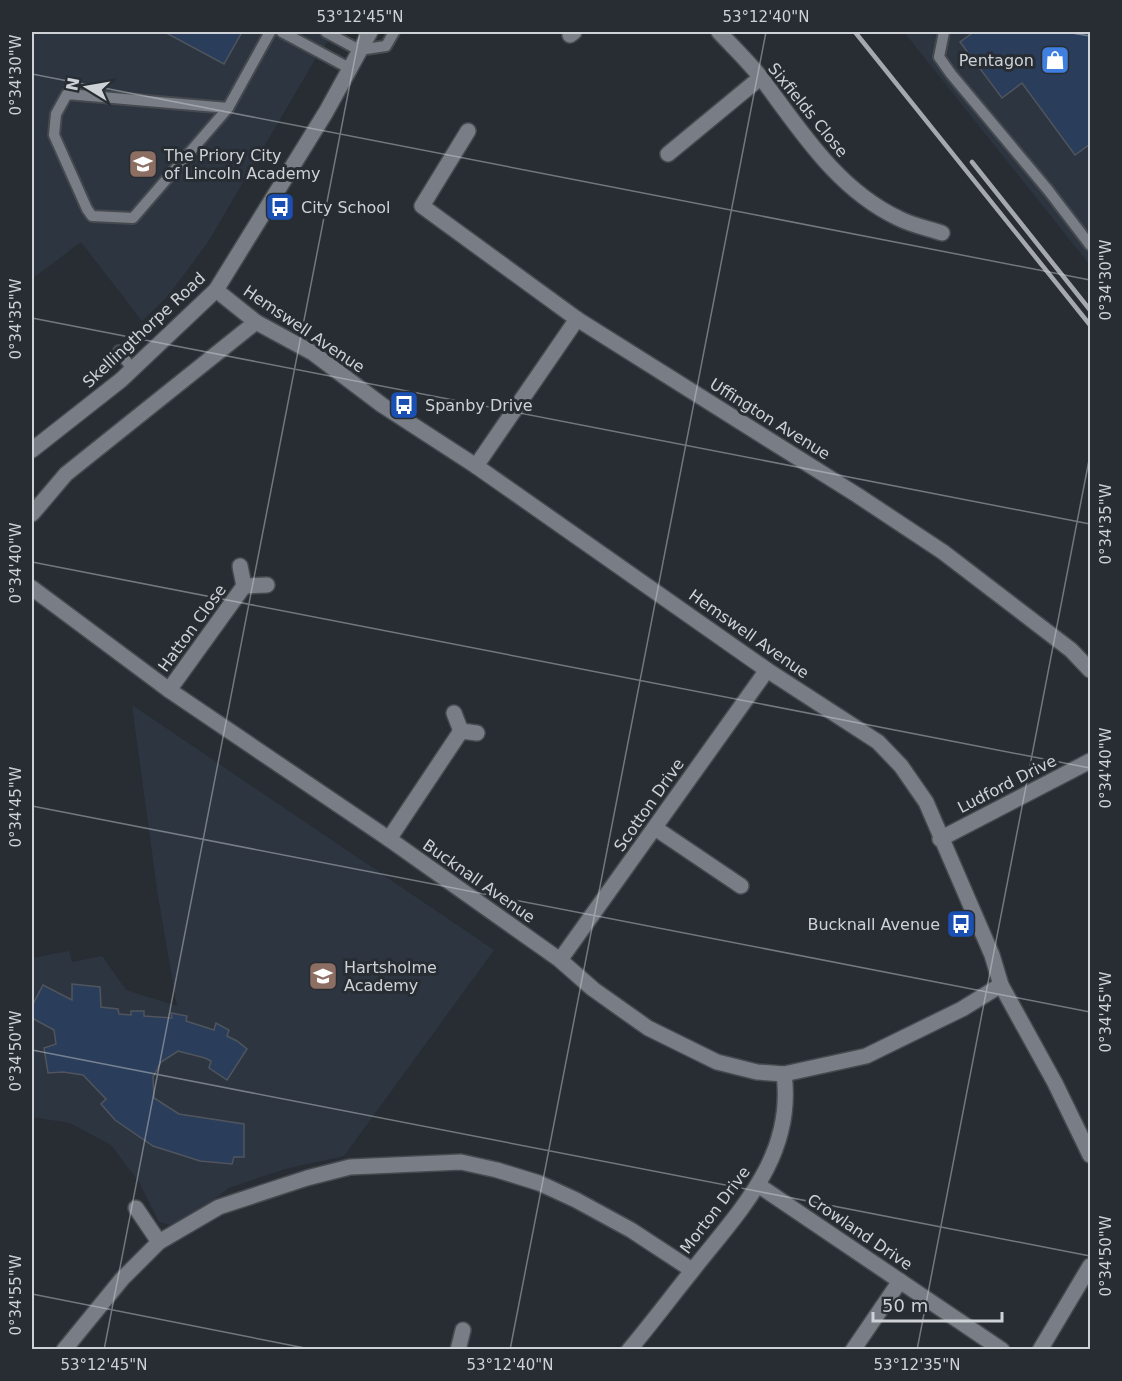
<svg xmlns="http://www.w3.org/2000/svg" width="1122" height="1381" font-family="'DejaVu Sans',sans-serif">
<rect width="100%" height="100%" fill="#282d33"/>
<!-- built -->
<g fill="#2d3541">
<polygon points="32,32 336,32 320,51 208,242 168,296 142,321 81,242 32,279"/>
<polygon points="904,32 1090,32 1090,265"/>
<polygon points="132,705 494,950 344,1156 285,1169 228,1188 190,1219 170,1225 159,1222 139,1182 111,1145 70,1123 32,1117 32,958 69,951 72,962 102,956 126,990 177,1006 158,896"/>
</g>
<!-- building -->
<g fill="#2a3d5a" stroke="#50555d" stroke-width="1.5">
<polygon points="169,32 242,32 224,64 168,34"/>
<polygon points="974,32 1090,32 1090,144 1075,155 1022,83 1002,98 960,42"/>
<polygon points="72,984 100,987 101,1007 118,1009 119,1014 131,1015 131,1011 144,1011 144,1016 172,1018 171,1013 187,1016 186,1021 214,1030 216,1023 229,1030 227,1036 237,1041 247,1049 227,1080 209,1068 211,1061 205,1058 178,1051 161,1062 153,1077 154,1098 179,1114 244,1124 244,1157 234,1157 232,1164 200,1161 153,1146 115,1120 101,1104 106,1099 83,1075 63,1072 48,1073 44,1048 56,1044 54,1030 32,1018 32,1006 43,985 72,1000"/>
</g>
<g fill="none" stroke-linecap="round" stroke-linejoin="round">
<!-- lane casing -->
<g stroke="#464a4f" stroke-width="14">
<g id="lane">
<polyline points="282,32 349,68"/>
<polyline points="326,32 359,50 386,46 394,32"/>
<polyline points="944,32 939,57 951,74 1048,190 1090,245"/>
<polygon points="67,94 228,108 133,218 92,216 87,209 54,135 56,114"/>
<polyline points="228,108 270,32"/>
<polyline points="119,351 132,369"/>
</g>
</g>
<!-- street casing -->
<g stroke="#464a4f" stroke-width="18">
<g id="street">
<path d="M719 32C733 47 749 62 762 79 801 131 837 189 898 218 911 225 927 228 942 233"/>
<polyline points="570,35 574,32"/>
<polyline points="468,131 422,206 577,319 857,495 943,552 1071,650 1090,670"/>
<polyline points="668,154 760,78"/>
<polyline points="216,290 256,322 313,353 382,405 476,466 767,670 878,742 901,766 926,802 992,955 1001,985 1055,1083 1090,1155"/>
<polyline points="476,466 577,319"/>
<polyline points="32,514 66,474 256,322"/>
<polyline points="240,566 244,586"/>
<polyline points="244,586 267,585"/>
<polyline points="32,588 169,690 389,839 560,960 593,989 648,1028 717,1062 757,1072 784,1074 866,1056 962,1009 1001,985"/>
<polyline points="169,690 244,586"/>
<polyline points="454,713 461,731"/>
<polyline points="655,828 741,886"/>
<polyline points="389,839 461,731 477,733"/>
<polyline points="940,839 1090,761"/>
<polyline points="560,960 767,670"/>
<polyline points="758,1185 1002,1350"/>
<polyline points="136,1208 159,1242"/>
<polyline points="64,1350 122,1279 159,1242 219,1207 307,1178 350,1167 461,1162 497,1170 539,1183 576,1200 631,1230 692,1270"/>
<polyline points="458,1350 463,1330"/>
<path d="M629 1350C651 1324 671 1297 692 1271 739 1211 795 1157 784 1074"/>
<polyline points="853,1350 900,1281"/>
<polyline points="1040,1350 1090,1266"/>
</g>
</g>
<!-- secondary casing -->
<g stroke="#464a4f" stroke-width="18">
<polyline id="secondary" points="32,450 121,380 216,290 326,112 370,32"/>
</g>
<!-- lane -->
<use href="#lane" stroke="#797e86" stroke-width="10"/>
<!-- street -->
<use href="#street" stroke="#797e86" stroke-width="15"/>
<!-- secondary -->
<use href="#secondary" stroke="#797e86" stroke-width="15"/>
<!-- rail -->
<g stroke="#a5a9ae" stroke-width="4.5">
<polyline points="855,32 1090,325"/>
<polyline points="972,162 1090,310"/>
</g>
</g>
<!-- ticks -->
<path fill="none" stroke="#ced2d6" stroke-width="1.5" stroke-opacity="0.45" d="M1066 32 1090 36M32 74 1090 280M32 318 1090 524M32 562 1090 768M32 806 1090 1012M32 1050 1090 1256M32 1294 315 1350M104 1350 360 32M510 1350 766 32M917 1350 1090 455"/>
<!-- icons -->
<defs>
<g id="shop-square" transform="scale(1.5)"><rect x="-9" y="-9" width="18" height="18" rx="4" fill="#3f7fe0" stroke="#282d33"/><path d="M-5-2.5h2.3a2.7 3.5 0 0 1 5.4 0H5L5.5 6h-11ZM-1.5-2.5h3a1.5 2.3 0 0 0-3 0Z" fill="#fff"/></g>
<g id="school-square" transform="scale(1.5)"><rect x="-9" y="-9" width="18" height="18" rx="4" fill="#8d6e63" stroke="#282d33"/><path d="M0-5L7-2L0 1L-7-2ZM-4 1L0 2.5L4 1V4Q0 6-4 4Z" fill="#fff"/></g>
<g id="bus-square" transform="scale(1.5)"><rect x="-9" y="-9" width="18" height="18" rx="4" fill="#1a4fb4" stroke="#282d33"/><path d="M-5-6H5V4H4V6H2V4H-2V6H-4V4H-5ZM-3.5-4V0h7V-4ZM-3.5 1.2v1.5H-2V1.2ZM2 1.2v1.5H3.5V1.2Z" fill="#fff"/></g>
</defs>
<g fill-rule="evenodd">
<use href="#shop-square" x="1055" y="60"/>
<use href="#school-square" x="143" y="164"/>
<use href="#bus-square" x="280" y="207"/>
<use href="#bus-square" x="404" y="405"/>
<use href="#bus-square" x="961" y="924"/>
<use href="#school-square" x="323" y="976"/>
</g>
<g text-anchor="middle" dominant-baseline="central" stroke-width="6" stroke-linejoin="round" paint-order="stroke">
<!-- poi labels -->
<g font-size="16" fill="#ced2d6" stroke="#282d33" text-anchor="start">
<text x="1034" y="60" text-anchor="end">Pentagon</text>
<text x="164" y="155">The Priory City<tspan x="164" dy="18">of Lincoln Academy</tspan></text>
<text x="301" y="207">City School</text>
<text x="425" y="405">Spanby Drive</text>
<text x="940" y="924" text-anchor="end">Bucknall Avenue</text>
<text x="344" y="967">Hartsholme<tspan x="344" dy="18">Academy</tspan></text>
</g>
<!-- street labels -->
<g font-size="16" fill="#ced2d6" stroke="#282d33">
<text transform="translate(808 110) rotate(51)">Sixfields Close</text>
<text transform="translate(304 329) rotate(34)">Hemswell Avenue</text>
<text transform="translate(144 330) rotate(-43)">Skellingthorpe Road</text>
<text transform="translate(770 419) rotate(32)">Uffington Avenue</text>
<text transform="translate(192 628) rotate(-54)">Hatton Close</text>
<text transform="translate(749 634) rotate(35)">Hemswell Avenue</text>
<text transform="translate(1007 784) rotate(-27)">Ludford Drive</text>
<text transform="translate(649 805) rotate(-55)">Scotton Drive</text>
<text transform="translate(479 881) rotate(35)">Bucknall Avenue</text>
<text transform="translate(715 1210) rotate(-53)">Morton Drive</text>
<text transform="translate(860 1232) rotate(34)">Crowland Drive</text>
</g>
</g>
<!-- border -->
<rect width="1122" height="1381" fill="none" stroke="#282d33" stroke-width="66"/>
<!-- north arrow -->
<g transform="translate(87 87) rotate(281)" stroke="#282d33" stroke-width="4.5" paint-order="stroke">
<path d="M0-4.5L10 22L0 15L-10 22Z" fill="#ced2d6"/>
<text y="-9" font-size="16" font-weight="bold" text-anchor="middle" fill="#ced2d6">N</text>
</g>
<!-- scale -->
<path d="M873 1312v9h129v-9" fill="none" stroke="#ced2d6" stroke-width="3"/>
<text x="882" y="1312" font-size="18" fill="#ced2d6" stroke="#282d33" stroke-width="4.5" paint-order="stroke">50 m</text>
<rect x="33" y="33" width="1056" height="1315" fill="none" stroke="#ced2d6" stroke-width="2"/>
<g font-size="15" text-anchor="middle" fill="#ced2d6">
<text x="360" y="22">53°12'45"N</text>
<text x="766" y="22">53°12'40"N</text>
<text transform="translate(16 75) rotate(-90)" y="5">0°34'30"W</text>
<text transform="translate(1106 280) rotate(-90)" y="5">0°34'30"W</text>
<text transform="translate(16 319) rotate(-90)" y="5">0°34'35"W</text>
<text transform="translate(1106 524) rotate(-90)" y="5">0°34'35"W</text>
<text transform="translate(16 563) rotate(-90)" y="5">0°34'40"W</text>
<text transform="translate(1106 768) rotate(-90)" y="5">0°34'40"W</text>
<text transform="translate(16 807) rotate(-90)" y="5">0°34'45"W</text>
<text transform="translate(1106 1012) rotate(-90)" y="5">0°34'45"W</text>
<text transform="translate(16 1051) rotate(-90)" y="5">0°34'50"W</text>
<text transform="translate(1106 1256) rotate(-90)" y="5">0°34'50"W</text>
<text transform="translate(16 1295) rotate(-90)" y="5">0°34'55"W</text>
<text x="104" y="1370">53°12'45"N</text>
<text x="510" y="1370">53°12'40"N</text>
<text x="917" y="1370">53°12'35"N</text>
</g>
</svg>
